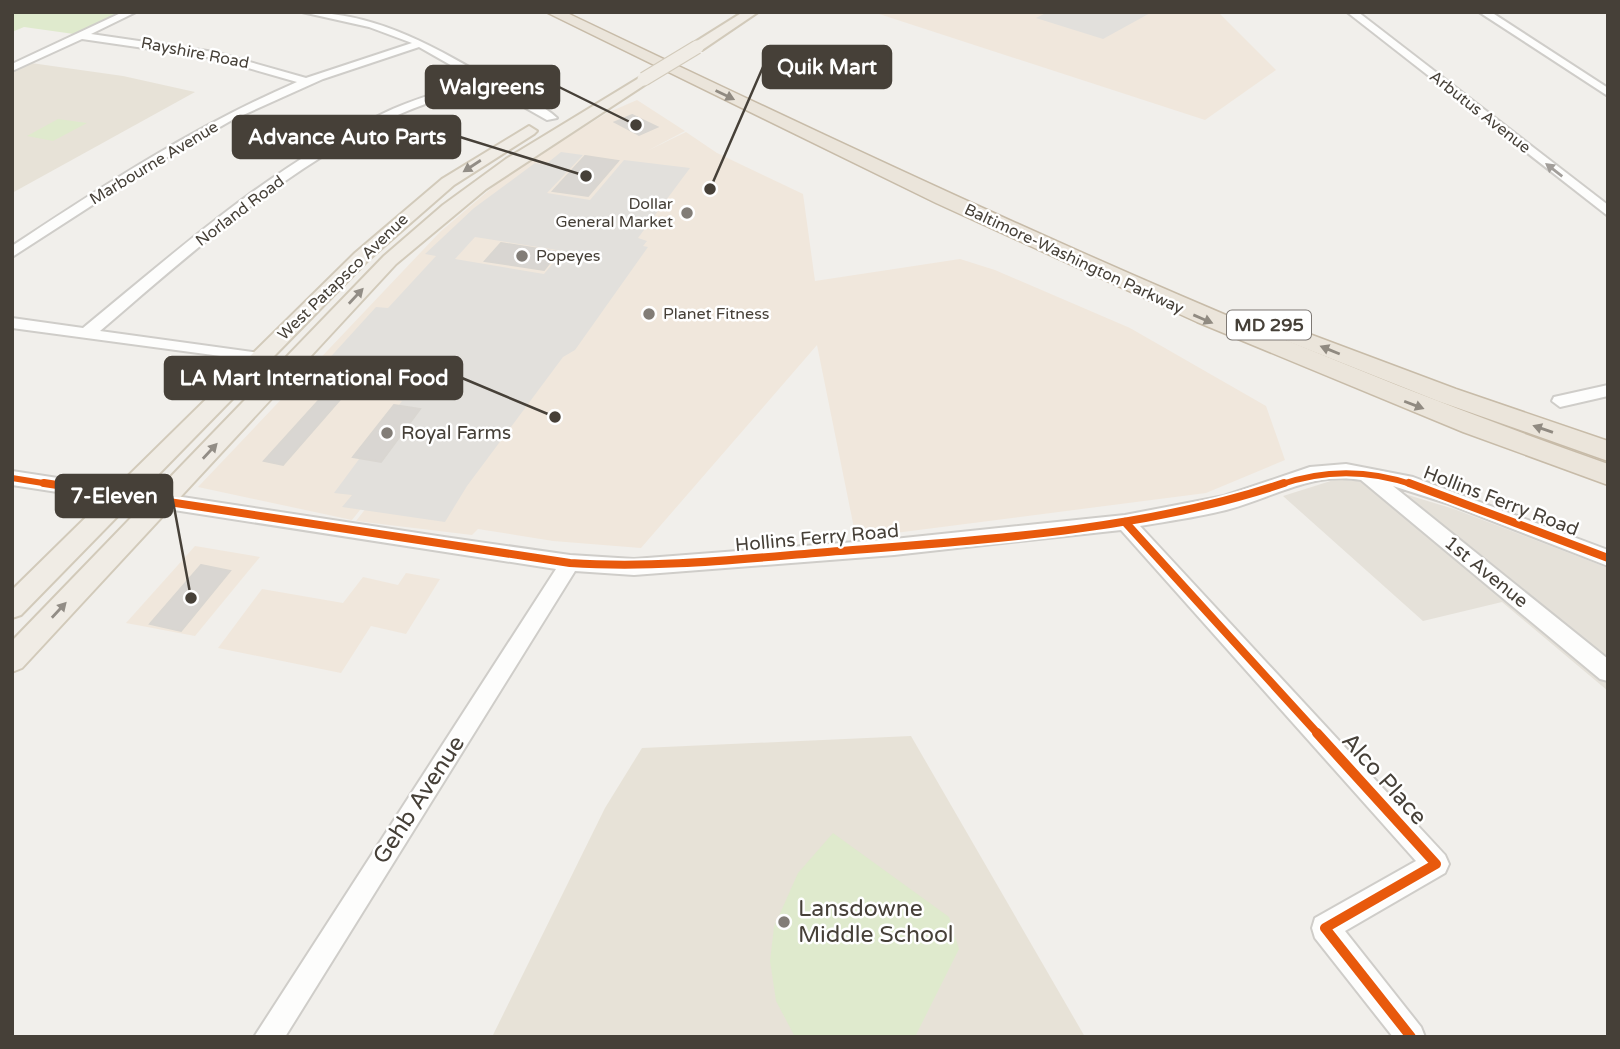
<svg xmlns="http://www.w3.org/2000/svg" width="1620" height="1049" font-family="'Varela Round',sans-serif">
<rect width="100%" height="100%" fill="#f1efeb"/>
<!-- residential -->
<polygon fill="#e5e1d9" points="1337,479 1365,482 1454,509 1608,568 1608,691 1502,602 1423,621 1283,496"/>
<!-- commercial -->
<g fill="#f0e7dc">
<polygon points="873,12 1218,12 1276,70 1205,120"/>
<polygon points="637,100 685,131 647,151 686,132 717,153 803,194 815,281 960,259 995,270 1130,328 1266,406 1285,460 1206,493 856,538 817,345 641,548 553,541 478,529 472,535 356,521 585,227 352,520 198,487 440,232 508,174 607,113"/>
<polygon points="195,546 260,557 195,636 126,623"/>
<polygon points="406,573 440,579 406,634 371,626 341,673 218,648 262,589 343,603 363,577 398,585"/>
</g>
<!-- education -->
<g fill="#e7e2d7">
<polygon points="31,63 123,76 195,92 12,193 12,71"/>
<polygon points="911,736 1085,1037 492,1037 605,808 642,748"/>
</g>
<!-- green -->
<g fill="#dfeacd">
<polygon points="12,12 120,12 74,34 24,27 12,32"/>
<polygon points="58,119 87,123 53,141 27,136"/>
<polygon points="833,833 949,917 959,949 915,1037 795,1037 776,1001 770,961 774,927 798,873"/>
</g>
<!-- parking -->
<g fill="#e2e0dc" fill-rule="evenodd">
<polygon points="1042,12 1152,12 1103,39 1036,18 1044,14"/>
<path d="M561 152 583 155 547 193 590 200 624 160 690 168 638 238 647 241 643 246 648 247 575 350 563 357 467 486 445 522 342 507 352 495 334 493 402 401 304 386 376 307 388 308 436 256 425 254 474 208 535 163 545 165ZM475 237 563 251 544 274 455 259Z"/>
</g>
<!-- building -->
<g fill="#d9d6d2" stroke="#d9d6d1" stroke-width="2">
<polygon points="632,115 657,127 639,135 615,122"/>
<polygon points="585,156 618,161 588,196 553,191"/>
<polygon points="501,243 558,252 544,270 485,261"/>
<polygon points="339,378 357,380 283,465 264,461"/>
<polygon points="394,405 420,409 381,462 353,457"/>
<polygon points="201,565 230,571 181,631 150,624"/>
</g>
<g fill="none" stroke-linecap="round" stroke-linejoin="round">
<!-- minor casing -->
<g stroke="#cfcdc9" stroke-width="4">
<g id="minor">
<path d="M123 12H136L91 34 214 52 306 78 412 43 369 27 302 12C379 12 437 49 501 85 519 95 542 104 557 118L547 120 485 85C453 95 420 104 389 119 281 172 191 253 100 331L260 353 268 358 266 362 12 328V318L83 328C178 250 270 167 382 114 412 99 445 91 477 80L419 47 323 79 232 120 159 162 12 257V246C104 185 195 126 297 82L213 58 82 39 12 71V64Z"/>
<polygon points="1347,12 1358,12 1608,205 1608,216"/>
<polygon points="1479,12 1491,12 1608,88 1608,96"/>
<polygon points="1608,385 1608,396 1560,407 1552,401 1554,397"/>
<path d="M1346 464 1413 477 1608 550V566L1446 503 1393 486 1608 659V681L1600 679 1361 480C1313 471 1272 498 1226 510 1198 517 1169 521 1140 526L1445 855 1449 864 1445 873 1345 931 1421 1027 1425 1037H1393L1315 938 1312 928 1315 918 1416 861 1121 530 894 555 634 575 575 571 285 1037H254L556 569 12 485V471L444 537 570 555 634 559 894 539 1125 515 1224 496 1310 467Z"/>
</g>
</g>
<!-- major casing -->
<g stroke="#d2caba" stroke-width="4">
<g id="major">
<polygon points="743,12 758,12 702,50 692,50 692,44"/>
<polygon points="644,75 651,79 649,82 486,189 396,264 22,668 12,672 12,641 384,256 443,205 506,159"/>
<polygon points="529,126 537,131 534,134 454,185 367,261 21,615 12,618 12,590 355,253 442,179"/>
</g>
</g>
<!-- highway casing -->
<g stroke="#c7bba8" stroke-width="3">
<g id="highway">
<path d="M546 12H565C909 176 1248 337 1608 464V485L1463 432 1197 322 936 203Z"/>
<polygon points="1296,329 1456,389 1608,441 1608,461 1438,401 1287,341 1284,336 1287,331"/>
</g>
</g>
<!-- minor -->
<use href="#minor" fill="#fdfdfc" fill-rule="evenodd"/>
<!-- major -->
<use href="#major" fill="#f0ece5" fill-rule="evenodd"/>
<!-- highway -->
<use href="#highway" fill="#ebe5db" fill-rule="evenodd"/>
<!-- major-bridge casing -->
<g stroke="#d2caba" stroke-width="15" stroke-linecap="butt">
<polyline id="major-bridge" points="644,79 697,47"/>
</g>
<!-- major-bridge -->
<use href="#major-bridge" stroke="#f0ece5" stroke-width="13"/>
<!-- cycleway-far2 casing -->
<g stroke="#fff" stroke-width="10">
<g id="cycleway-far2">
<polyline points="12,478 55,485"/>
<path d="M1279 485C1324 469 1368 469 1414 485"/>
</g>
</g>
<!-- cycleway-far1 casing -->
<g stroke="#fff" stroke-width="12">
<g id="cycleway-far1">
<path d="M44 483 570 563C660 569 750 558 840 551 985 540 1146 530 1284 483"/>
<polyline points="1409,483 1608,558"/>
<polyline points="1125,522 1319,735"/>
</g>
</g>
<!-- cycleway casing -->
<g stroke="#fff" stroke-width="14">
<polyline id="cycleway" points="1317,733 1436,864 1325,928 1411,1037"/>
</g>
<!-- cycleway-far2 -->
<use href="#cycleway-far2" stroke="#e8590c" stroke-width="6"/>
<!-- cycleway-far1 -->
<use href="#cycleway-far1" stroke="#e8590c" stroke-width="8"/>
<!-- cycleway -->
<use href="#cycleway" stroke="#e8590c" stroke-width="10"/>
</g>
<!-- one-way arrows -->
<defs><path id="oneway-solid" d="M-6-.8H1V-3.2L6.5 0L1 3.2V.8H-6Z" transform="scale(1.75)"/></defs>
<g fill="#908a81">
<use href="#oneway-solid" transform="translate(725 95) rotate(26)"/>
<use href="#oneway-solid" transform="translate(1203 319) rotate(23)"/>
<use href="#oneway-solid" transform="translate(1330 350) rotate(-158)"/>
<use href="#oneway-solid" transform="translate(1414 405) rotate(21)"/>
<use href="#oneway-solid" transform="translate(1543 429) rotate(-161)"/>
</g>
<g fill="#928d86">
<use href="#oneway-solid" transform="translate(472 166) rotate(147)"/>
<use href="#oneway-solid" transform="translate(356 296) rotate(-47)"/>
<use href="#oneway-solid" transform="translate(210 451) rotate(-47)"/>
<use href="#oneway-solid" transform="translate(59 610) rotate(-47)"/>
</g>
<use fill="#a29e9a" href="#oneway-solid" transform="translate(1554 170) rotate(-142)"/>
<!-- markers -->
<g fill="#827d77" stroke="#fff" stroke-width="2.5">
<circle cx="687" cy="213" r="7"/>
<circle cx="522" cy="256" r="7"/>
<circle cx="649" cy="314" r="7"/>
<circle cx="387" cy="433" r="7"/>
<circle cx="784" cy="922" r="7"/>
</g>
<g text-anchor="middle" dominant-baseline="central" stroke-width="5" stroke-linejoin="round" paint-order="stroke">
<!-- far-street labels -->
<g font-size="16" fill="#464038" stroke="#fff">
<text transform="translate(195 53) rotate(11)">Rayshire Road</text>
<text transform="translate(1480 112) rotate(38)">Arbutus Avenue</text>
<text transform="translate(154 163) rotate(-31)">Marbourne Avenue</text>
<text transform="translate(240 211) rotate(-37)">Norland Road</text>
<text transform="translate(1074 259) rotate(25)">Baltimore-Washington Parkway</text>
<text transform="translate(343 277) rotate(-44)">West Patapsco Avenue</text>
</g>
<!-- far-poi labels -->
<g font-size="16" fill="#464038" stroke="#fff" text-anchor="start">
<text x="673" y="204" text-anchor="end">Dollar<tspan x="673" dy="18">General Market</tspan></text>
<text x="536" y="256">Popeyes</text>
<text x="663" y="314">Planet Fitness</text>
</g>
<!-- shield labels -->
<rect fill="#fff" stroke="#7e7974" stroke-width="2" x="1227" y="310.5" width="84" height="29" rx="5"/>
<g font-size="18" font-weight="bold" fill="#464038">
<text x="1269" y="325">MD 295</text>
</g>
<!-- poi labels -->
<g font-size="19" fill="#464038" stroke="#fff" text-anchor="start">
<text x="401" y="433">Royal Farms</text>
</g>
<!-- street labels -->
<g font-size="19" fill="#464038" stroke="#fff">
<text transform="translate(1501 501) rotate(21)">Hollins Ferry Road</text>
<text transform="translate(817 538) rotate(-5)">Hollins Ferry Road</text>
<text transform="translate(1486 572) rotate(39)">1st Avenue</text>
</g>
<!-- near-street labels -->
<g font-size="23" fill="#464038" stroke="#fff">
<text transform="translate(1384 779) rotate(48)">Alco Place</text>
<text transform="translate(419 800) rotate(-57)">Gehb Avenue</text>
</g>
<!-- near-poi labels -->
<g font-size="23" fill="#464038" stroke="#fff" text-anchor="start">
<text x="798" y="909">Lansdowne<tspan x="798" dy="26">Middle School</tspan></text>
</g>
</g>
<!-- callouts -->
<path fill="none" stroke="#464038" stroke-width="2.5" d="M710 189L763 67M636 125L559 87M586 176L460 137M555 417L462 378M191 598L172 496"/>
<g fill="#464038" stroke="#fff" stroke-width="2.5">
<circle cx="710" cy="189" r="7"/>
<circle cx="636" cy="125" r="7"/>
<circle cx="586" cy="176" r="7"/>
<circle cx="555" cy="417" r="7"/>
<circle cx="191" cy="598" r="7"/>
</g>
<g fill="#464038" stroke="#464038" stroke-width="2.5">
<rect x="763" y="46" width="128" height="42" rx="7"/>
<rect x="426" y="66" width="133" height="42" rx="7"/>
<rect x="233" y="116" width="227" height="42" rx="7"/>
<rect x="165" y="357" width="297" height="42" rx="7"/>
<rect x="56" y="475" width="116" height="42" rx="7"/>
</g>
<g font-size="21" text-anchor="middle" font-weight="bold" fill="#fff">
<text x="827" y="74">Quik Mart</text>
<text x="492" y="94">Walgreens</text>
<text x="347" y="144">Advance Auto Parts</text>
<text x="314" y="385">LA Mart International Food</text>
<text x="114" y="503">7-Eleven</text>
</g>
<!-- border -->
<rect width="1620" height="1049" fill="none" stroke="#464038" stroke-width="28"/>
</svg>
